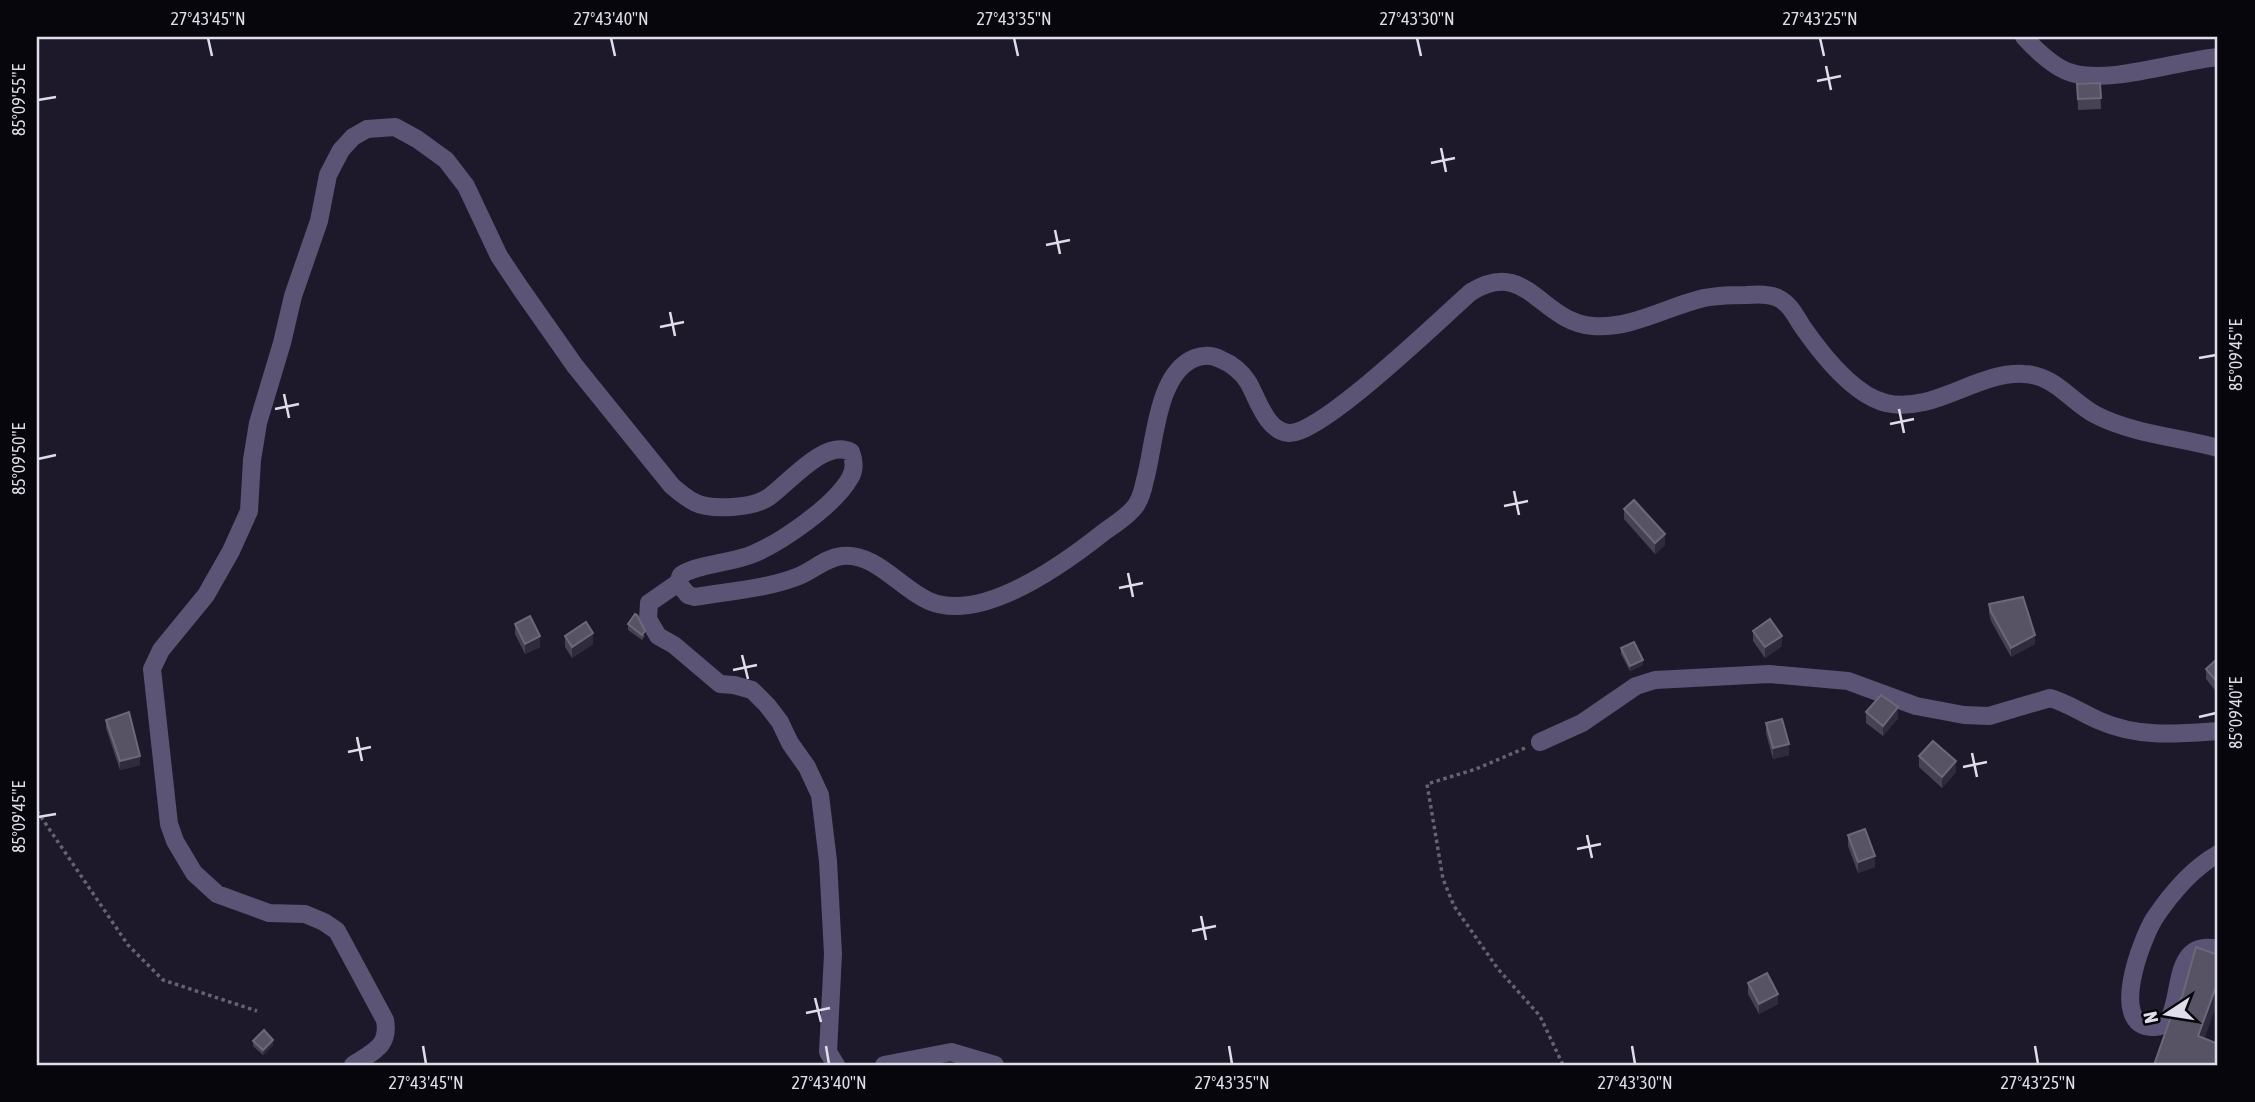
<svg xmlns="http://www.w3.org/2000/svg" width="2255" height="1102" font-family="'Asap Condensed',sans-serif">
<rect width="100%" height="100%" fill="#1d192a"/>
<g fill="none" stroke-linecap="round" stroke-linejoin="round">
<!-- path -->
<g stroke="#656271" stroke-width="3.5" stroke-dasharray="3.5 3.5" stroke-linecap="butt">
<polyline points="1525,748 1476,769 1427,784 1443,879 1454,906 1498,969 1540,1016 1563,1065"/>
<polyline points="37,811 128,945 163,980 257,1011"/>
</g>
<!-- street -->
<g stroke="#5c5474" stroke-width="18">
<path d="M2024 37C2036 50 2054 68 2072 73 2110 84 2177 61 2218 57"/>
<polyline points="678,583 649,603 648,619 658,636 674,645 720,684 734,685 752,690 767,705 780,722 790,743 807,767 820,795 828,861 833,954 828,1052 836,1065"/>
<path d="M1540 742 1582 723 1636 686 1655 680 1769 674 1848 681 1916 706 1964 715 1989 716 2050 698C2068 703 2083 714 2100 721 2139 738 2177 734 2218 731"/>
<path d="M2218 854C2193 868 2170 895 2154 919 2142 939 2108 1025 2152 1027 2192 1030 2160 936 2218 949"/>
<path d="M353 1065C372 1052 390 1047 385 1020L337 931 324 922 305 914 269 913 217 894 194 873 175 841 169 824 152 669 161 650 206 595 231 551 249 511 252 460 258 423 282 343 293 296 319 221 328 175 341 150 353 137 367 129 395 127 417 139 446 160 466 186 499 256 521 289 575 366 672 486C679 492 686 498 694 502 711 511 754 508 769 497 789 483 825 438 851 452 854 460 855 470 850 478 835 505 782 542 753 554 732 563 698 564 681 575L678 583 688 595 695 597C729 591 767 589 799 576 814 570 825 558 842 556 875 552 901 589 929 601 982 624 1065 563 1104 532 1114 525 1125 518 1133 509 1140 502 1143 490 1145 480 1155 445 1156 373 1195 358 1203 355 1212 355 1220 359 1232 364 1241 371 1248 382 1258 399 1266 431 1289 433 1320 436 1442 317 1471 292 1527 257 1540 322 1593 326 1630 329 1665 308 1700 299 1715 295 1732 295 1747 295 1757 294 1770 294 1778 298 1790 304 1795 315 1802 326 1820 352 1853 395 1886 403 1934 414 1977 371 2024 374 2055 375 2071 402 2096 415 2133 434 2178 437 2218 448"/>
<polyline points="884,1065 951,1052 995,1065"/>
</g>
</g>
<!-- wall -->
<g fill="#464254">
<polygon points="2100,83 2101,109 2078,110 2077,84"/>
<polygon points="1624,509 1665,545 1655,554 1624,519"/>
<polygon points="1989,604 2035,644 2011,657 1991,621 1989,613"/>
<polygon points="515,624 540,647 525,654 515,634"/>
<polygon points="628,624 645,636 642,640 628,630"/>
<polygon points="1753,631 1782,646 1765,658 1753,641"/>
<polygon points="565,636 593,644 572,658 565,647"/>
<polygon points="1621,648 1643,665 1630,671 1621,654"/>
<polygon points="2218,658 2218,694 2206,679 2206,669"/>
<polygon points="1866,712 1898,718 1883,736 1866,723"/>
<polygon points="106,720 140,765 120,770 106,728"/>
<polygon points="1766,723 1789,755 1773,759 1766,733"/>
<polygon points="1919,756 1956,772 1942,788 1919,767"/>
<polygon points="1848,835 1875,867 1858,873 1848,846"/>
<polygon points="1748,983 1778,1004 1759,1014 1748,994"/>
<polygon points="253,1041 273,1045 263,1055 253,1046"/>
</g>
<!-- shaded-wall -->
<g fill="#2f2a3d">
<polygon points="1665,534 1665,545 1655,554 1655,543"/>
<polygon points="593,633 593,644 572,658 572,647"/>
<polygon points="2035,635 2035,644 2011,657 2011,648"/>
<polygon points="540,636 540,647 525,654 525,644"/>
<polygon points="1782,636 1782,646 1765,658 1765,647"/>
<polygon points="1643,660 1643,665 1630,671 1630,666"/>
<polygon points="1898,707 1898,718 1883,736 1883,726"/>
<polygon points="1789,744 1789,755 1773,759 1773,748"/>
<polygon points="140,756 140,765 120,770 120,761"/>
<polygon points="1956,761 1956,772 1942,788 1942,777"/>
<polygon points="1875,856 1875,867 1858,873 1858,862"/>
<polygon points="2218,981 2218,1001 2198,1057 2198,1036"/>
<polygon points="1778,994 1778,1004 1759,1014 1759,1004"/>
<polygon points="273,1040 273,1045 263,1055 263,1050"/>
</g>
<!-- building -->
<g fill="#575264" stroke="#6c6879" stroke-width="2">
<polygon points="2100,83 2101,98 2078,99 2077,84"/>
<polygon points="1634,500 1665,534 1655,543 1624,509"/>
<polygon points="2023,597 2035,635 2011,648 1991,612 1989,604"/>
<polygon points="635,614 637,615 645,631 642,635 628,624"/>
<polygon points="530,616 540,636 525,644 515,624"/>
<polygon points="1770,619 1782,636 1765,647 1753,631"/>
<polygon points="586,622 593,633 572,647 565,636"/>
<polygon points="1634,642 1643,660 1630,666 1621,648"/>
<polygon points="2218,658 2218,683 2206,669"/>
<polygon points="1881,695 1898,707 1883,726 1866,712"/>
<polygon points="129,712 140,756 120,761 106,720"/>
<polygon points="1782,719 1789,744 1773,748 1766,723"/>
<polygon points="1933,741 1956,761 1942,777 1919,756"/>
<polygon points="1865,829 1875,856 1858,862 1848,835"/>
<polygon points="2196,947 2218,955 2218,981 2198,1036 2218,1044 2218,1065 2154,1065 2174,1008 2182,997"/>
<polygon points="1767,973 1778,994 1759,1004 1748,983"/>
<polygon points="264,1030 273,1040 263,1050 253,1041"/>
</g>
<!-- ticks -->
<path fill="none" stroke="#dfdde9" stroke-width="2.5" d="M208 38 212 56M611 38 615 56M1014 38 1018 56M1417 38 1421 56M1820 38 1824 56M1826 66 1831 90M1817 81 1841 76M38 100 56 97M1441 148 1446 172M1431 163 1455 158M1055 230 1060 254M1046 245 1070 240M670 312 675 336M660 327 684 322M2199 358 2216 355M284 394 289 418M275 409 299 404M1899 409 1904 433M1890 424 1914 419M38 459 56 455M1514 491 1519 515M1504 506 1528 501M1128 573 1133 597M1119 588 1143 583M742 655 748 679M733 670 757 665M2199 717 2216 713M357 737 362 761M348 752 371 747M1972 753 1977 777M1963 767 1987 762M38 817 56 814M1587 835 1592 858M1577 849 1601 844M1201 916 1206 940M1192 931 1216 926M815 998 821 1022M806 1013 830 1008M423 1046 426 1064M826 1046 829 1064M1229 1046 1232 1064M1632 1046 1635 1064M2035 1046 2038 1064"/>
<!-- border -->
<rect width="2255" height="1102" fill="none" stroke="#07060c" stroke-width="77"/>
<!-- north arrow -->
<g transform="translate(2167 1014) rotate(258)" stroke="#07060c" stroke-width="5" paint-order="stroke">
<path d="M0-5L12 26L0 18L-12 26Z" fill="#dfdde9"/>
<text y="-10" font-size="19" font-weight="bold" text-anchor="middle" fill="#dfdde9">N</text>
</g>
<rect x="38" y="38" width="2178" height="1026" fill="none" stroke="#dfdde9" stroke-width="2.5"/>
<g font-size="18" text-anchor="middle" fill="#dfdde9">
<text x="208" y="25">27°43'45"N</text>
<text x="611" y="25">27°43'40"N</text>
<text x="1014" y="25">27°43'35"N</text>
<text x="1417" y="25">27°43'30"N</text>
<text x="1820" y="25">27°43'25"N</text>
<text transform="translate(19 100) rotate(-90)" y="6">85°09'55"E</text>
<text transform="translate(2236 355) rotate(-90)" y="6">85°09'45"E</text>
<text transform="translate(19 459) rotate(-90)" y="6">85°09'50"E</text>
<text transform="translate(2236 713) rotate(-90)" y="6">85°09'40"E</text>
<text transform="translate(19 817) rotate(-90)" y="6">85°09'45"E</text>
<text x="426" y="1089">27°43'45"N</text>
<text x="829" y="1089">27°43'40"N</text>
<text x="1232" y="1089">27°43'35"N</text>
<text x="1635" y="1089">27°43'30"N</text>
<text x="2038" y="1089">27°43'25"N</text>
</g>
</svg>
